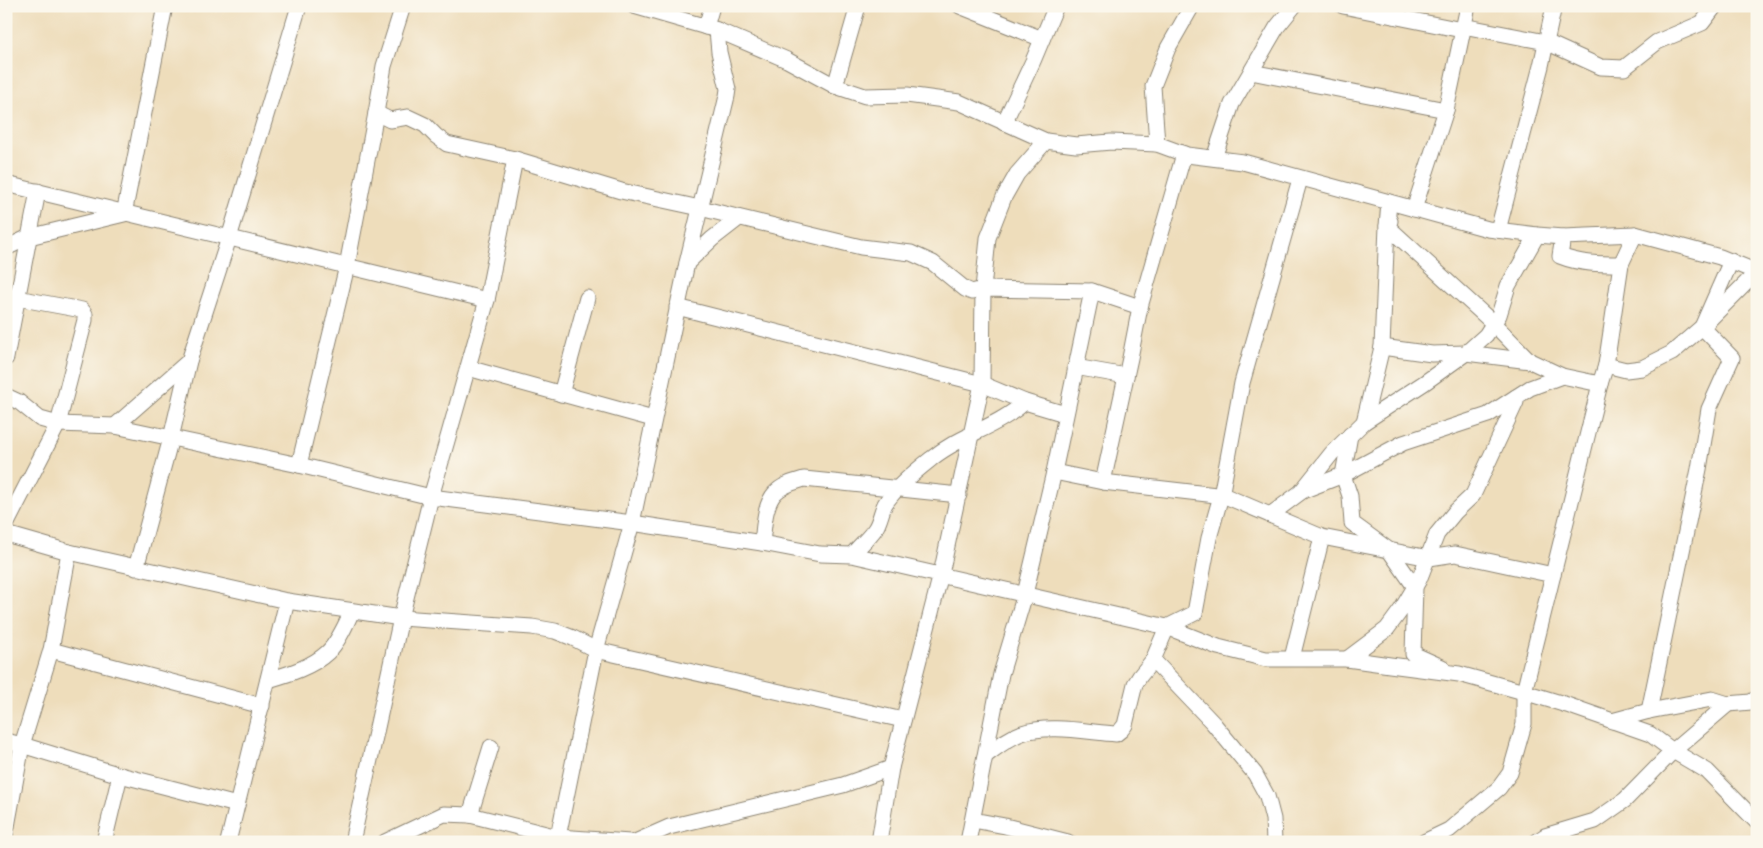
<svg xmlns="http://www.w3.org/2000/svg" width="1763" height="848" font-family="Dekko,sans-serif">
<rect width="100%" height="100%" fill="#fbf7ec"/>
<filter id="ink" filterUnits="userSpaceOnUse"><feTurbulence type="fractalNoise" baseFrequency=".02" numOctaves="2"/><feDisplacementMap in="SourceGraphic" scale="10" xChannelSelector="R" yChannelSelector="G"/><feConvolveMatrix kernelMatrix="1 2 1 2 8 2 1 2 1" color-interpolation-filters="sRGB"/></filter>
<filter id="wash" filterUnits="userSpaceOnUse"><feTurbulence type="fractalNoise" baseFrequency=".0096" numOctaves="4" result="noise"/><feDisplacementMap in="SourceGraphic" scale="20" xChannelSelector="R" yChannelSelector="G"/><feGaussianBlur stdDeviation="1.12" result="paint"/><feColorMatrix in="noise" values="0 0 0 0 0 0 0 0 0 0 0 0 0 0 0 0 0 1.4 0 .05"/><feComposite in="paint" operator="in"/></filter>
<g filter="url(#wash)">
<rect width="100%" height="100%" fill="#edb"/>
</g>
<g filter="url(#ink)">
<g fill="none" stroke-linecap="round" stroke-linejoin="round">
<!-- minor casing -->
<g stroke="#8c8473" stroke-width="17">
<g id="minor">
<polyline points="634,6 717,30 787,60 835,86 865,96 907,95 959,102 1046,141 1076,145 1111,142 1157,144 1187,155 1243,162 1488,229 1537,235 1563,237 1635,234 1720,257 1757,272 1702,327 1672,353 1642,368 1626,370 1606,365"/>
<polyline points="960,6 1042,39"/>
<polyline points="1343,6 1462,30"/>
<polyline points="1463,26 1546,42 1601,67 1624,68 1657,42 1702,23 1715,6"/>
<polyline points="706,27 712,6"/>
<polyline points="1251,72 1446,110"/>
<polyline points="835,86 858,6"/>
<polyline points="376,113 390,120 408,117 425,125 436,136 447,144 515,159 621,191 700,208 861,247 911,253 933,263 965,289 972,292 983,289 1092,291 1140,307"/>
<polyline points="1004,123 1033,61 1056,6"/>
<polyline points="1157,144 1153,86 1168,48 1192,6"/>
<polyline points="1214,158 1232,104 1277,27 1294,6"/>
<polyline points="6,184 487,300"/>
<polyline points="1389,202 1387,226 1493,323 1530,361 1562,376 1600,384"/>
<polyline points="1414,209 1446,110 1468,6"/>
<polyline points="1498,230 1541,66 1554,6"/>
<path d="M1563 237 1560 256C1580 264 1600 264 1621 264"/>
<polyline points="6,248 29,237 124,214 165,6"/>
<polyline points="687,263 712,239 739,218"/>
<polyline points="6,296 82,310 85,314 85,320 58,424 6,525"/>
<polyline points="677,307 982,384 1025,402 1065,414"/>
<polyline points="1382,347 1432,354 1466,353 1530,361"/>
<polyline points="6,358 38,191"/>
<polyline points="1075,367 1126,376"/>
<polyline points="468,368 653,419"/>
<polyline points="561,394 587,298"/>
<polyline points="6,396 19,402 40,419 58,424 115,426 299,465 431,497 632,523 762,543 820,554 852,555 1167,627 1218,647 1266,659 1347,659 1390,665 1459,674 1524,692 1567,705 1650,734 1673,751 1707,771 1757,822"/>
<polyline points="1364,422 1382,347 1387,226 1390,221"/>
<polyline points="115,426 189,361"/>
<polyline points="1350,435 1343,475 1350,496 1352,523 1389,550 1415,587 1413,654 1442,667"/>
<polyline points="299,465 347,266 376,113 384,66 403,6"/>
<polyline points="1054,472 1103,482 1225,496 1322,537 1429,558 1455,554 1553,575"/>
<polyline points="1103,482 1130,358 1140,307 1184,154"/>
<polyline points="1302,491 1343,475 1403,443 1488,415 1530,388 1562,376"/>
<polyline points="1270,515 1301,492 1332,453 1364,422 1424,383 1466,353 1486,335 1499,315 1508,286 1537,235"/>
<polyline points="6,534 69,552 287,601 401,618 532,627 555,631 573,638 596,650 632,523 687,263 727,96 728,89 719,52 717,30"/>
<path d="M762 543C764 528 764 505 775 493 782 485 794 482 804 479L959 495"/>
<path d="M852 555C859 546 868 539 875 529 880 522 881 512 885 504 894 489 917 470 931 459 960 435 996 428 1025 402"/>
<polyline points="136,568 171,438 189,361 229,238 299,6"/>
<polyline points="51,650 262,706"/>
<polyline points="1292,658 1322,537"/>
<polyline points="1347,659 1387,629 1401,610 1419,580 1437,534 1455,512 1473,495 1516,402 1516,397"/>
<path d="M268 680C289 674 312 667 328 652 339 641 346 624 352 611"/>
<polyline points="1649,711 1699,469 1709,409 1732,358 1702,327 1731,261"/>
<polyline points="1612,721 1649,711 1712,699 1728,704 1751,702 1757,698"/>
<polyline points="6,741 22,745 120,775 237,805"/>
<path d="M985 756C997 747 1008 738 1022 733 1049 724 1087 732 1116 734L1121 730 1125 725 1135 684 1140 676 1153 660"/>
<polyline points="470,815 491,747"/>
<polyline points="973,820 1005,826 1068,842"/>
<polyline points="6,832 22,745 51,650 69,552"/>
<polyline points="104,842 120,775"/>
<polyline points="228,842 287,601"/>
<polyline points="352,842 401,618 431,497 487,300 515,159"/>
<polyline points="385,842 444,814 470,815 558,837 630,842"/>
<polyline points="557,842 596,650 903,720"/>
<polyline points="635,842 669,827 843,785 891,768"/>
<polyline points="879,842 891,768 941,574 982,384 983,289 988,238 1004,197 1017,174 1046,141"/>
<polyline points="968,842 1001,674 1025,594 1054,472 1092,291"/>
<polyline points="1274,842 1273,819 1267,796 1255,774 1213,723 1153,660 1167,627 1195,613 1209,538 1221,496 1242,383 1300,179"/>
<polyline points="1424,842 1449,830 1499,788 1510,773 1524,724 1524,692 1600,384 1606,365 1621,264 1635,234"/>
<polyline points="1536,842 1545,836 1595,821 1625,800 1673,751 1728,704"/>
</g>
</g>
<!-- minor -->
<use href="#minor" stroke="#fff" stroke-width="15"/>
</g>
</g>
<!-- margin -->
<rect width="1763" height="848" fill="none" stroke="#fbf7ec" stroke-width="25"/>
</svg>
